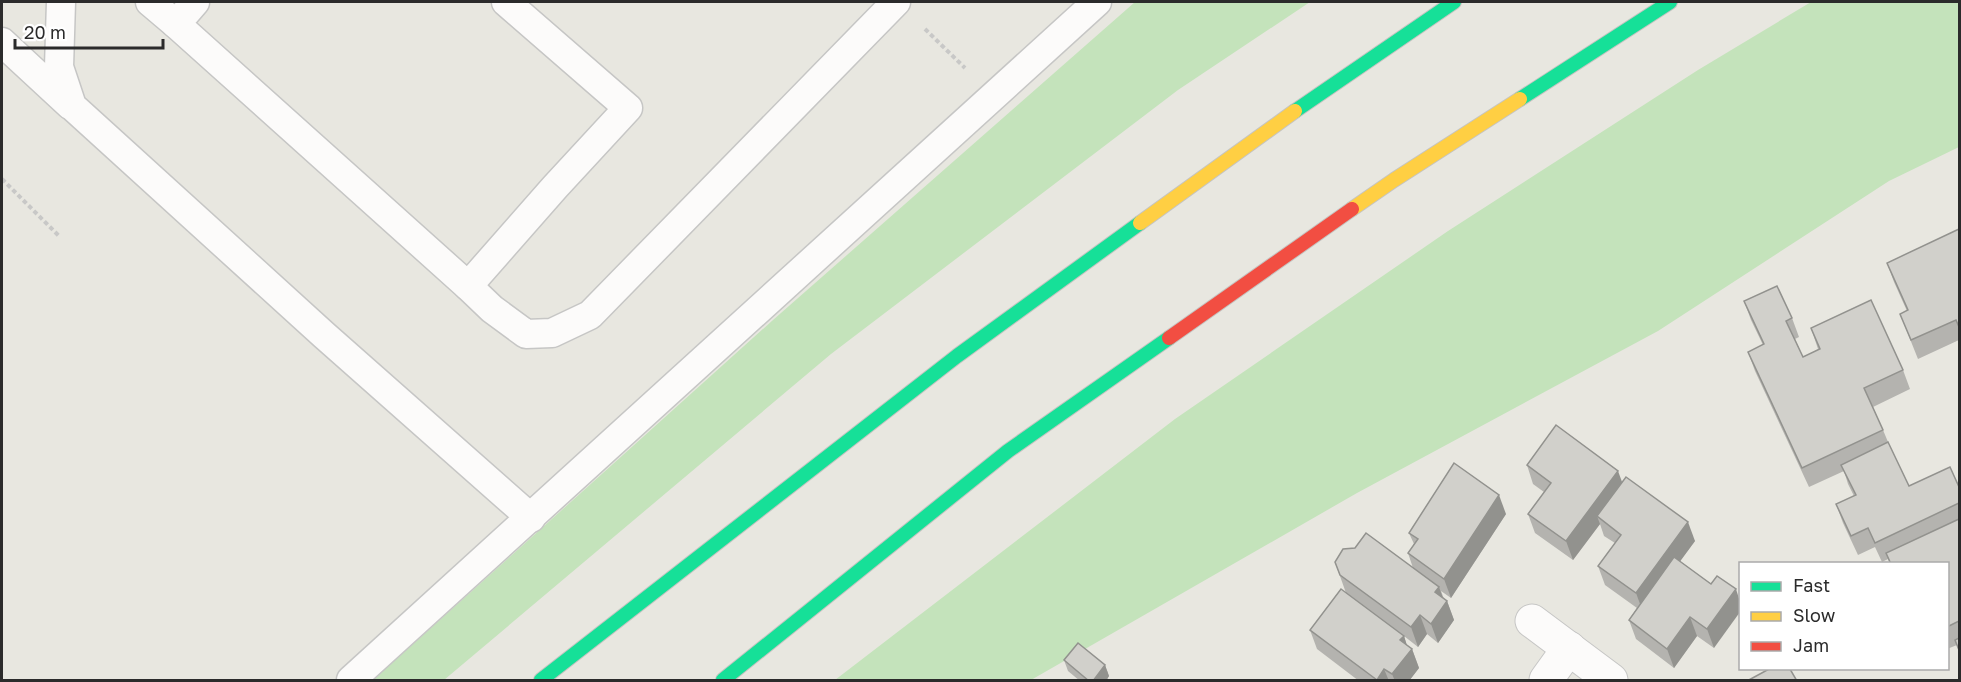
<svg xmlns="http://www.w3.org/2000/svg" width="1961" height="682" font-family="'Golos Text',sans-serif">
<rect width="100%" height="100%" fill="#e8e7e0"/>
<!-- green -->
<g fill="#c4e3bb">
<polygon points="1135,2 1310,2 1178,90 831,354 444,680 373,680 773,320"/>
<polygon points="1811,2 1959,2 1959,147 1889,181 1658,331 1357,493 1031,680 835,680 1175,419 1448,231 1698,70"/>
</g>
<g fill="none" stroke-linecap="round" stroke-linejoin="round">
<!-- lane casing -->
<g stroke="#c6c6c5" stroke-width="31">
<g id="lane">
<polyline points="61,2 59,67 72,106 324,335 531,518"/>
<polyline points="150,2 176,24"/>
<polyline points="195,2 176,24 468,286 555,187 628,108 506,2"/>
<polyline points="2,42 70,105"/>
<polyline points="468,286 492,309 526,334 552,333 590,315 896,2"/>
<polyline points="351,680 1097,2"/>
</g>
</g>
<!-- street casing -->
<g stroke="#c6c6c5" stroke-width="35">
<g id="street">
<polyline points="1532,621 1611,680"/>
<polyline points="1546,680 1569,648"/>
</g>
</g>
<!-- fast casing -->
<g stroke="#c5c4c1" stroke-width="16">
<g id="fast">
<polyline points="1520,99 1670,2"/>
<polyline points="1295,111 1454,2"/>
<polyline points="541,680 957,356 1140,223"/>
<polyline points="723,680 1008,451 1169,338"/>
</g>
</g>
<!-- slow casing -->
<g stroke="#c5c4c1" stroke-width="16">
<g id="slow">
<polyline points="1352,209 1394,180 1520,99"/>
<polyline points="1140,223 1295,111"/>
</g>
</g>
<!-- jam casing -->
<g stroke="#c5c4c1" stroke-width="16">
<polyline id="jam" points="1169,338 1352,209"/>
</g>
<!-- path -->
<g stroke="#c8c8c7" stroke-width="4" stroke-dasharray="4.5 3" stroke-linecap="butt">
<polyline points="925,29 965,68"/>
<polyline points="2,179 59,236"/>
</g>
<!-- lane -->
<use href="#lane" stroke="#fcfbfa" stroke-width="28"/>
<!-- street -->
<use href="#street" stroke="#fcfbfa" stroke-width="33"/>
<!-- fast -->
<use href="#fast" stroke="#16e098" stroke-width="14"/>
<!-- slow -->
<use href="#slow" stroke="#ffcf43" stroke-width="14"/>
<!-- jam -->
<use href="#jam" stroke="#f24e42" stroke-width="14"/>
</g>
<!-- wall -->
<g fill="#b4b3af">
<polygon points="1959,229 1959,340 1918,359 1900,314 1907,311 1894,282 1887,263"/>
<polygon points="1744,301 1792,318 1799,337 1795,339 1803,357 1818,349 1811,328 1903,370 1910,389 1873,407 1883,430 1888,442 1909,486 1959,487 1959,653 1957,645 1947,649 1947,564 1890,564 1888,559 1882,562 1875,547 1858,555 1843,523 1836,504 1854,496 1848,484 1844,471 1809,487 1755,371 1748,352 1763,345 1751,320"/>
<polygon points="1527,465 1622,482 1695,541 1680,561 1711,584 1714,648 1697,636 1674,668 1636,639 1629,620 1637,608 1605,585 1598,566 1615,543 1604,536 1600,524 1573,560 1535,533 1528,514 1544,492 1533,484"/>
<polygon points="1506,514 1451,598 1441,591 1444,599 1447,601 1454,620 1438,643 1427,634 1418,647 1404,636 1407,646 1412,649 1419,668 1409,681 1359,681 1317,649 1310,630 1346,593 1335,562 1413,568 1408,553 1414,544 1409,533"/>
<polygon points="1064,660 1105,665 1109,676 1106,681 1080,681 1068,671"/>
</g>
<!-- shaded-wall -->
<g fill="#92928e">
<polygon points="1618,471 1625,490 1597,516 1600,524 1573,560 1566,541"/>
<polygon points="1499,495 1506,514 1451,598 1444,579"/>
<polygon points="1688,522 1695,541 1643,612 1636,593"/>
<polygon points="1439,587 1445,604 1447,601 1454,620 1438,643 1431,624 1435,592"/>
<polygon points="1736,589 1740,602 1740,612 1714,648 1707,629"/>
<polygon points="1420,615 1427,634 1418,647 1411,627"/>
<polygon points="1690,617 1697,636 1674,668 1667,649"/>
<polygon points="1404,636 1409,652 1412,649 1419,668 1409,681 1395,681 1392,674 1400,640"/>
<polygon points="1105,665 1109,676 1106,681 1093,681"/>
<polygon points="1384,669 1389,681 1377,681 1377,680"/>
</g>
<!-- building -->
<g fill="#d1d0cb" stroke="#92928e" stroke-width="1.5">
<polygon points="1959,229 1959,327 1956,320 1911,340 1900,314 1908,310 1887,263"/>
<polygon points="1777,286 1792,318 1786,321 1803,357 1820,349 1811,328 1871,300 1903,370 1864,388 1883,430 1802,468 1748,352 1764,344 1744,301"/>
<polygon points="1556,425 1618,471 1566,541 1528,514 1551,483 1527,465"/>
<polygon points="1888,442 1909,486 1950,467 1959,487 1959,503 1875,543 1868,528 1851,536 1836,504 1856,495 1841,465"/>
<polygon points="1454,463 1499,495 1444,579 1408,553 1418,539 1409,533"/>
<polygon points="1626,477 1688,522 1636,593 1598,566 1621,535 1597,516"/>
<polygon points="1959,519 1959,621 1947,627 1947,564 1891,564 1886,553"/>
<polygon points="1366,533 1439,587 1435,592 1447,601 1431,624 1420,615 1411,627 1340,575 1335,562 1343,549 1355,548"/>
<polygon points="1674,557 1711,584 1717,576 1736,589 1707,629 1690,617 1667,649 1629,620"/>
<polygon points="1341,589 1404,636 1400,640 1412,649 1392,674 1384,669 1377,680 1310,630"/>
<polygon points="1959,638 1959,650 1955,640"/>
<polygon points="1078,643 1105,665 1093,681 1089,681 1064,660"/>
<polygon points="1769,669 1790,669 1797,681 1747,681"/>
</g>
<!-- border -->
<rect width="1961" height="682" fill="none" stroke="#2b2b2b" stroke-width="6"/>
<!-- legend -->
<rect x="1739" y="562" width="210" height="108" fill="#ffffff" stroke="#aaaaaa" stroke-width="1.5"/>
<rect x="1751" y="582" width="30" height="9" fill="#16e098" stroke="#aaaaaa" stroke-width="1.5"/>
<text x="1793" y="592" font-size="18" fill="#2b2b2b">Fast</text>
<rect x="1751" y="612" width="30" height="9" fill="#ffcf43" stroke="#aaaaaa" stroke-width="1.5"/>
<text x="1793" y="622" font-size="18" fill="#2b2b2b">Slow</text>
<rect x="1751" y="642" width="30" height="9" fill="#f24e42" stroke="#aaaaaa" stroke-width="1.5"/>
<text x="1793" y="652" font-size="18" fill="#2b2b2b">Jam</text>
<!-- scale -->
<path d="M15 39v9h148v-9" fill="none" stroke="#2b2b2b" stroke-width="3"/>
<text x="24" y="39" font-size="18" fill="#2b2b2b" stroke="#ffffff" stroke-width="4.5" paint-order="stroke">20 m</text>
</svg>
